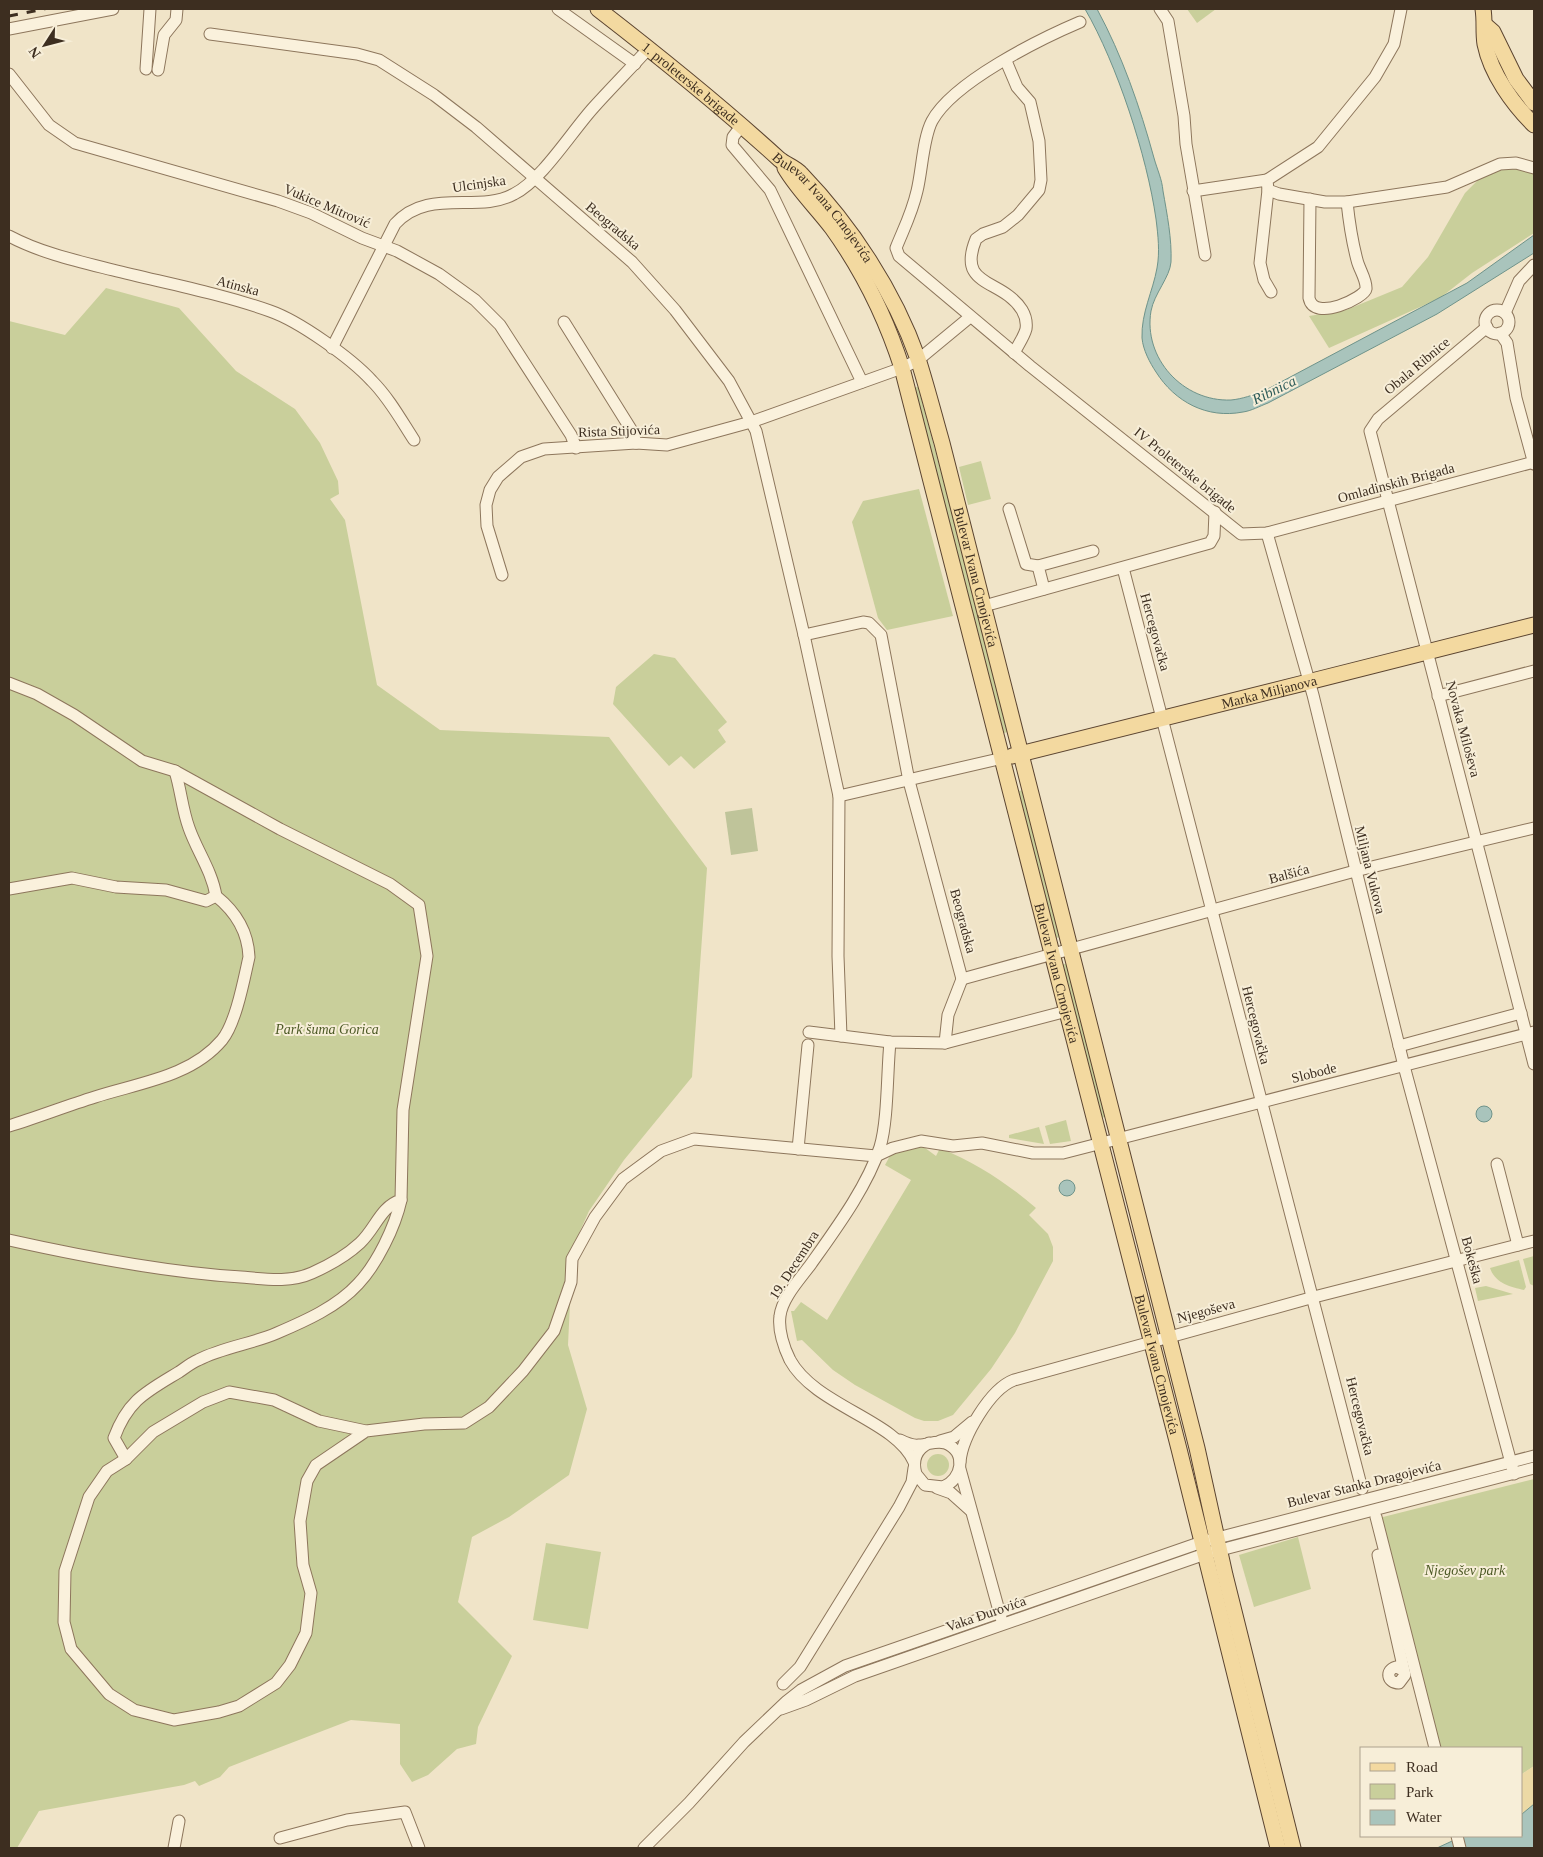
<svg xmlns="http://www.w3.org/2000/svg" width="1543" height="1857" font-family="'Times New Roman',serif">
<rect width="100%" height="100%" fill="#f0e4c8"/>
<!-- green -->
<g fill="#c9cf9b">
<polygon points="1187,9 1216,9 1197,23"/>
<polygon points="1501,167 1520,168 1534,173 1534,233 1472,273 1440,298 1329,348 1309,316 1346,310 1402,287 1428,257 1465,193 1479,179"/>
<polygon points="106,288 179,308 236,371 295,409 320,443 338,481 339,494 330,499 345,520 377,685 440,730 609,737 707,868 692,1077 624,1160 589,1211 567,1260 571,1282 568,1345 587,1409 569,1475 509,1517 472,1537 458,1602 512,1656 478,1727 476,1744 457,1749 428,1775 412,1782 400,1764 400,1724 351,1720 229,1767 220,1777 199,1786 195,1781 184,1785 39,1811 17,1848 9,1848 9,321 65,335"/>
<polygon points="918,387 1011,731 1004,733 911,388"/>
<polygon points="981,461 991,499 968,505 959,467"/>
<polygon points="919,489 953,616 887,630 878,618 852,522 863,501"/>
<polygon points="654,654 675,658 727,722 718,730 726,742 694,769 681,756 669,766 613,704 616,687"/>
<polygon points="1025,790 1062,937 1055,938 1018,791"/>
<polygon points="1068,963 1106,1117 1099,1118 1061,965"/>
<polygon points="1066,1120 1071,1141 1050,1144 1045,1126"/>
<polygon points="1039,1127 1044,1144 1009,1138 1009,1135"/>
<path d="M921 1145 936 1156 940 1148C976 1163 1007 1183 1036 1208L1029 1215 1048 1234 1053 1247V1261L1015 1333 991 1369 953 1415 938 1421H924L915 1418 855 1385 833 1370 802 1340 797 1341 791 1311H794L801 1302 827 1320 911 1180 885 1165 892 1152Z"/>
<polygon points="1534,1256 1534,1286 1530,1284 1523,1259"/>
<path d="M1519 1260 1526 1287 1524 1290C1510 1287 1495 1283 1490 1268Z"/>
<polygon points="1486,1286 1513,1294 1478,1301 1475,1288"/>
<circle cx="938" cy="1465" r="11"/>
<polygon points="1534,1479 1534,1766 1522,1774 1522,1748 1440,1748 1379,1518"/>
<polygon points="1298,1537 1311,1589 1254,1607 1239,1555"/>
<polygon points="546,1543 601,1552 588,1629 533,1620"/>
</g>
<!-- sand -->
<polygon fill="#ecd9a5" points="1534,1766 1534,1804 1522,1814 1522,1774"/>
<!-- cemetery -->
<polygon fill="#bfc49a" points="752,808 758,851 731,855 725,812"/>
<!-- water -->
<g fill="#a9c4bc" stroke="#6f938a">
<path d="M1085 9H1097C1122 55 1140 107 1154 158 1157 169 1162 179 1163 191 1167 214 1172 239 1171 262 1170 277 1154 294 1151 311 1143 358 1183 402 1231 400 1242 399 1253 395 1264 391L1467 283 1534 235V253L1437 314 1268 403C1260 406 1251 411 1243 412 1207 419 1175 402 1156 372 1150 363 1143 350 1142 338 1141 313 1153 291 1157 268 1160 252 1158 235 1156 219 1147 156 1117 64 1085 9Z"/>
<circle cx="1484" cy="1114" r="8"/>
<circle cx="1067" cy="1188" r="8"/>
<polygon points="1534,1804 1534,1848 1437,1848 1463,1836 1522,1836 1522,1814"/>
</g>
<g fill="none" stroke-linecap="round" stroke-linejoin="round">
<!-- minor casing -->
<g stroke="#8d765c" stroke-width="13">
<g id="minor">
<polyline points="558,9 635,64"/>
<polyline points="1160,9 1168,21 1184,116 1186,144 1205,255"/>
<polyline points="1401,9 1394,44 1375,77 1318,147 1267,180 1268,190 1279,194 1325,202 1347,202 1447,187 1500,164 1516,163 1534,168"/>
<path d="M1080 22C1040 39 953 82 932 121 923 138 922 171 917 191 912 213 904 228 896 248L899 256 1030 366 1241 534 1267 533 1534 462"/>
<polyline points="9,29 113,9"/>
<polyline points="210,34 357,54 379,60 434,95 476,127 632,262 675,310 729,381 756,431 804,635 839,796 838,956 841,1036"/>
<path d="M1006 61 1017 87 1030 102 1039 141 1041 180 1039 190 1018 215 1003 227 983 234 976 239C956 288 1002 278 1022 310 1025 315 1027 322 1026 329 1024 337 1018 345 1014 353"/>
<polyline points="146,69 150,9"/>
<polyline points="158,70 164,35 176,20 177,9"/>
<polyline points="9,74 49,125 75,143 278,201 311,213 362,238 397,251 439,274 475,300 500,325 571,435 576,448"/>
<polyline points="742,125 733,137 732,145 770,190 862,382"/>
<polyline points="1268,190 1260,263 1264,280 1271,292"/>
<polyline points="1193,191 1267,180"/>
<path d="M1310 199 1309 298C1314 323 1365 297 1366 289 1367 280 1359 269 1357 260 1352 241 1349 221 1347 202"/>
<path d="M9 236C41 253 77 261 113 270 165 283 219 293 270 311 299 321 351 358 372 381 389 398 401 420 414 440"/>
<circle cx="1497" cy="322" r="12"/>
<polyline points="1505,313 1519,281 1534,265"/>
<polyline points="564,322 632,431 636,443"/>
<polyline points="1487,327 1378,419 1370,431 1534,1064"/>
<polyline points="1500,333 1507,343 1516,398 1534,464"/>
<path d="M332 348 395 224C428 187 478 214 514 194 542 180 572 131 594 107 612 87 631 68 649 48"/>
<polyline points="1009,509 1026,564 1038,566"/>
<polyline points="1267,533 1313,695 1404,1066 1514,1474"/>
<polyline points="1123,568 1362,1489"/>
<polyline points="502,575 487,526 486,505 490,490 498,477 521,457 544,449 636,443 667,445 751,422 902,368 918,360 970,317"/>
<polyline points="1044,589 1038,566 1093,551"/>
<polyline points="984,606 1210,543 1214,536 1215,512"/>
<polyline points="804,635 863,622 869,623 881,635 909,781 962,979"/>
<path d="M9 683 37 694 74 715 142 761 175 771 280 829 390 884 419 905 427 956 403 1110 401 1200C380 1207 376 1228 360 1243 346 1256 330 1265 312 1273 290 1283 265 1279 241 1277 163 1272 85 1257 9 1240"/>
<polyline points="1438,696 1534,671"/>
<path d="M175 771C181 790 182 809 189 828 197 851 212 871 216 896"/>
<polyline points="839,796 1003,758"/>
<path d="M9 889 72 878 116 887 166 890 206 901 216 896C236 912 248 931 249 957 244 979 236 1023 222 1040 191 1077 138 1083 95 1097 66 1106 38 1117 9 1126"/>
<polyline points="962,979 1355,871 1534,828"/>
<polyline points="809,1032 890,1042 945,1043 1067,1011"/>
<path d="M890 1042C887 1071 888 1121 880 1147 867 1187 835 1230 811 1264 800 1279 782 1298 780 1316 778 1330 784 1348 790 1360 815 1406 896 1420 914 1462"/>
<polyline points="945,1043 948,1015 962,979"/>
<polyline points="1399,1046 1521,1013"/>
<polyline points="798,1149 808,1045"/>
<polyline points="1497,1164 1518,1245"/>
<polyline points="366,1431 319,1421 274,1400 229,1392 203,1402 153,1432 126,1459 107,1471 89,1497 65,1571 64,1622 71,1649 109,1694 134,1710 174,1720 219,1712 239,1706 276,1683 290,1665 306,1633 311,1593 303,1565 300,1521 307,1481 316,1465 366,1431 424,1424 464,1423 489,1407 523,1371 554,1331 571,1282 572,1259 595,1217 623,1179 661,1151 694,1139 876,1156 893,1148 921,1141 953,1146 982,1143 1033,1153 1063,1153 1534,1032"/>
<path d="M900 1440C906 1443 912 1446 919 1445 928 1445 936 1440 945 1443 968 1452 962 1480 943 1487L925 1485 916 1474C912 1460 916 1449 929 1443"/>
<polyline points="940,1441 954,1437 972,1422"/>
<path d="M126 1459 114 1438C128 1400 146 1392 179 1372 185 1368 191 1363 198 1360 223 1347 252 1344 277 1333 305 1321 337 1307 358 1284 377 1264 395 1227 401 1200"/>
<path d="M960 1462C962 1437 990 1389 1014 1380L1314 1297 1534 1241"/>
<polyline points="960,1469 1001,1618"/>
<polyline points="937,1488 951,1493 970,1510"/>
<polyline points="1376,1517 1435,1748"/>
<path d="M1378 1555 1405 1675 1399 1683C1387 1683 1385 1670 1396 1667L1403 1670"/>
<polyline points="783,1684 800,1667 899,1507 912,1482 914,1468"/>
<polyline points="781,1709 806,1700 855,1676 1205,1554 1534,1468"/>
<polyline points="1457,1836 1460,1848"/>
<polyline points="280,1838 347,1820 405,1812 419,1848"/>
<polyline points="174,1848 179,1821"/>
<polyline points="644,1848 689,1803 744,1742 787,1701 801,1690 845,1666 1202,1542 1534,1456"/>
</g>
</g>
<!-- major casing -->
<g stroke="#5b4430" stroke-width="17">
<g id="major">
<path id="s1" d="M598 9C660 57 721 106 779 159 786 165 795 167 801 174 851 226 894 291 918 359 927 387 934 415 942 443L1197 1448 1225 1575 1293 1848"/>
<path d="M1483 9C1485 21 1483 32 1485 44 1491 74 1513 104 1534 125"/>
<polyline points="1485,25 1493,32 1516,79 1534,103"/>
<path id="s2" d="M785 168C798 190 817 208 832 228 863 271 886 318 902 368L1179 1449 1278 1848"/>
<path id="s3" d="M1012 756C1186 714 1360 668 1534 625"/>
</g>
</g>
<!-- minor -->
<use href="#minor" stroke="#faf1dc" stroke-width="11"/>
<!-- major -->
<use href="#major" stroke="#f3d9a0" stroke-width="15"/>
<!-- rail -->
<polyline stroke="#3d2e20" stroke-width="3" stroke-dasharray="9 9" stroke-linecap="butt" points="9,16 45,9"/>
</g>
<g text-anchor="middle" dominant-baseline="central" stroke-width="4" stroke-linejoin="round" paint-order="stroke">
<!-- street labels -->
<g font-size="14" fill="#3d2e20" stroke="#f7eed8">
<text stroke="none"><textPath href="#s1" startOffset="119">1. proleterske brigade</textPath></text>
<text transform="translate(479 184) rotate(-8)">Ulcinjska</text>
<text transform="translate(327 206) rotate(23)">Vukice Mitrović</text>
<text stroke="none"><textPath href="#s1" startOffset="301">Bulevar Ivana Crnojevića</textPath></text>
<text transform="translate(613 226) rotate(40)">Beogradska</text>
<text transform="translate(238 286) rotate(15)">Atinska</text>
<text transform="translate(1417 366) rotate(-40)">Obala Ribnice</text>
<text transform="translate(619 431) rotate(-2)">Rista Stijovića</text>
<text transform="translate(1185 470) rotate(39)">IV Proleterske brigade</text>
<text transform="translate(1396 483) rotate(-15)">Omladinskih Brigada</text>
<text stroke="none"><textPath href="#s1" startOffset="708">Bulevar Ivana Crnojevića</textPath></text>
<text transform="translate(1155 632) rotate(75)">Hercegovačka</text>
<text stroke="none"><textPath href="#s3" startOffset="265">Marka Miljanova</textPath></text>
<text transform="translate(1463 729) rotate(75)">Novaka Miloševa</text>
<text transform="translate(1370 870) rotate(76)">Miljana Vukova</text>
<text transform="translate(1289 874) rotate(-15)">Balšića</text>
<text transform="translate(963 921) rotate(75)">Beogradska</text>
<text stroke="none"><textPath href="#s2" startOffset="858">Bulevar Ivana Crnojevića</textPath></text>
<text transform="translate(1256 1025) rotate(76)">Hercegovačka</text>
<text transform="translate(1314 1073) rotate(-14)">Slobode</text>
<text transform="translate(1472 1260) rotate(75)">Bokeška</text>
<text transform="translate(794 1265) rotate(-57)">19. Decembra</text>
<text transform="translate(1206 1311) rotate(-15)">Njegoševa</text>
<text stroke="none"><textPath href="#s2" startOffset="1262">Bulevar Ivana Crnojevića</textPath></text>
<text transform="translate(1360 1416) rotate(76)">Hercegovačka</text>
<text transform="translate(1364 1484) rotate(-14)">Bulevar Stanka Dragojevića</text>
<text transform="translate(986 1614) rotate(-19)">Vaka Đurovića</text>
</g>
<!-- park labels -->
<g font-size="14" font-style="italic" fill="#4d5a26" stroke="#f7eed8">
<text x="327" y="1029">Park šuma Gorica</text>
<text x="1465" y="1570">Njegošev park</text>
</g>
<!-- water labels -->
<g font-size="15" font-style="italic" fill="#2f5d5a" stroke="#f7eed8">
<text transform="translate(1274 390) rotate(-26)">Ribnica</text>
</g>
</g>
<!-- border -->
<rect width="1543" height="1857" fill="none" stroke="#3d2e20" stroke-width="20"/>
<!-- legend -->
<rect x="1360" y="1747" width="162" height="90" fill="#f7eed8" stroke="#ada18e"/>
<rect x="1370" y="1763" width="25" height="8" fill="#f3d9a0" stroke="#ada18e"/>
<text x="1406" y="1772" font-size="15" fill="#3d2e20">Road</text>
<rect x="1370" y="1784" width="25" height="15" fill="#c9cf9b" stroke="#ada18e"/>
<text x="1406" y="1797" font-size="15" fill="#3d2e20">Park</text>
<rect x="1370" y="1810" width="25" height="15" fill="#a9c4bc" stroke="#ada18e"/>
<text x="1406" y="1822" font-size="15" fill="#3d2e20">Water</text>
<!-- north arrow -->
<g transform="translate(45 45) rotate(234)" stroke="#f7eed8" stroke-width="4" paint-order="stroke">
<path d="M0-4L9 19L0 12L-9 19Z" fill="#3d2e20"/>
<text y="-8" font-size="14" font-weight="bold" text-anchor="middle" fill="#3d2e20">N</text>
</g>
</svg>
